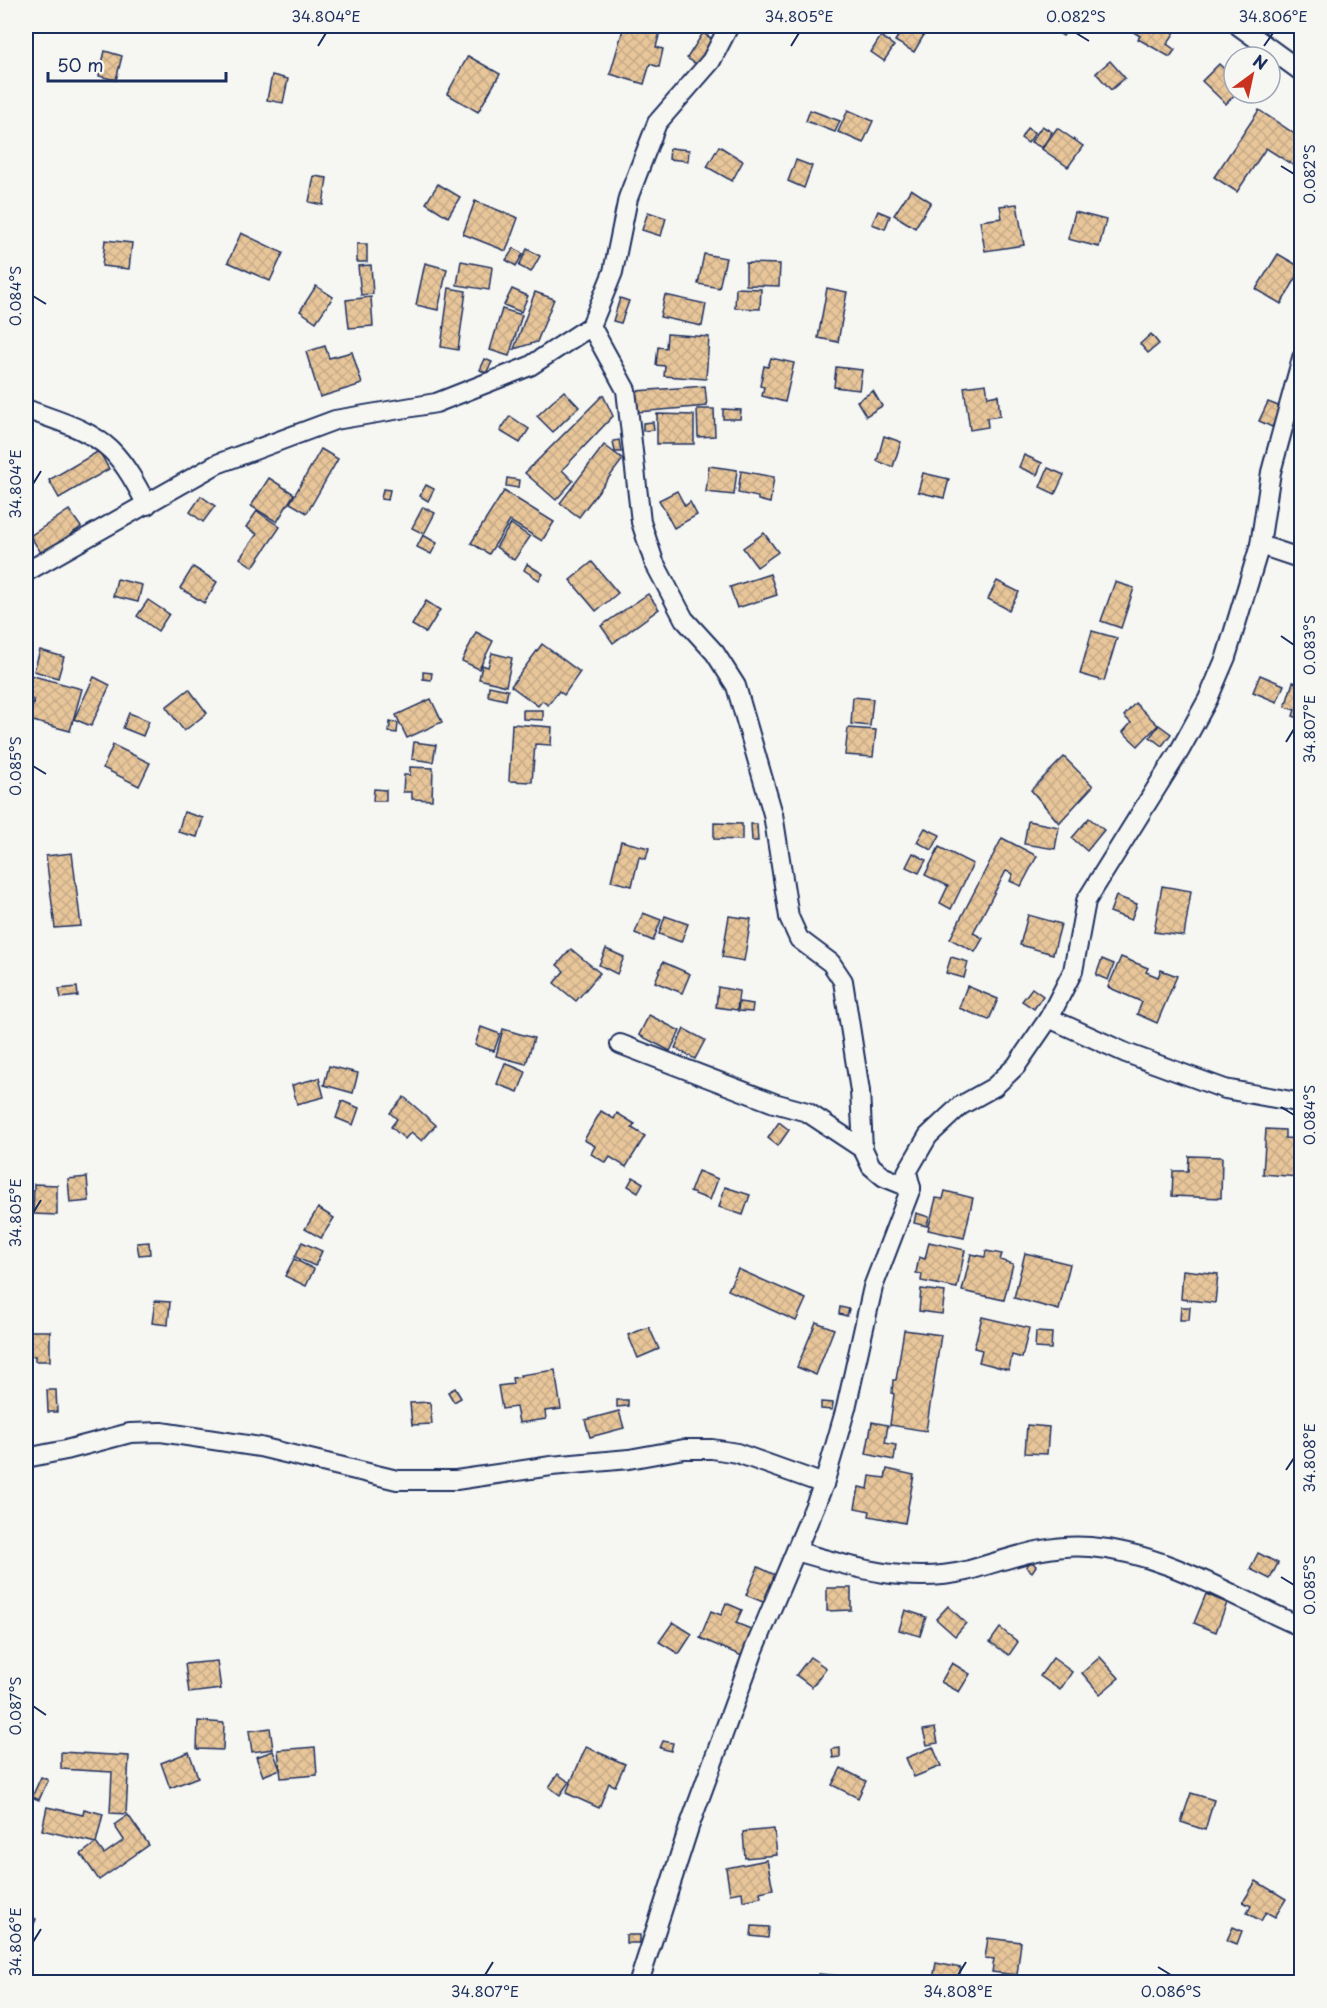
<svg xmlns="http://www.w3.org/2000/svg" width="1327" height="2008" font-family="'Playpen Sans',sans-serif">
<defs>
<pattern id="building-cross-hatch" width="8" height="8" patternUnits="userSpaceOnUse" patternTransform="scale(1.5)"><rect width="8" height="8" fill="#e8c69a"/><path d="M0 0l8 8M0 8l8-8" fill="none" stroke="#c6aa87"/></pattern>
</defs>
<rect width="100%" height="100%" fill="#f6f6f2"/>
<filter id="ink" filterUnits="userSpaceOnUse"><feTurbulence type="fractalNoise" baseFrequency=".0167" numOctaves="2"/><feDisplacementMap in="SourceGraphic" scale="12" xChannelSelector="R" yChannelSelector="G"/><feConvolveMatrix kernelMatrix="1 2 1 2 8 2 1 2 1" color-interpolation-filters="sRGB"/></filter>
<g filter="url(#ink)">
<!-- building -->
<g fill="url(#building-cross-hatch)" stroke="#1b2f5e" stroke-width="1.5">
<polygon points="85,26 104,26 104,32 85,31"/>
<polygon points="624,26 661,28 656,47 663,49 659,67 650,64 644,84 610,74"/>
<polygon points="904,26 924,26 928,28 914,52 895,41"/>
<polygon points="1048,26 1070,26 1063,36"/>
<polygon points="1136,26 1166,26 1175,32 1167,44 1175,50 1170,57 1138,39 1140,36 1132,31"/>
<polygon points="703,33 714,40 699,66 687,58"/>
<polygon points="881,36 894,46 884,61 871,52"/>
<polygon points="105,51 122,56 116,80 99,76"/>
<polygon points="468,56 500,74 478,112 447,94"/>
<polygon points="1110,61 1125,78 1111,90 1096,73"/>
<polygon points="1219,64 1234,78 1234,93 1236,93 1226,104 1202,81"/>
<polygon points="272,75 288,79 283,103 267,100"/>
<polygon points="810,110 840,121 835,132 806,121"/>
<polygon points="848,110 873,121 863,143 838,132"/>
<polygon points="1259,110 1302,139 1302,171 1266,148 1237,192 1214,177"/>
<polygon points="1042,126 1052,132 1042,148 1031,142"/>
<polygon points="1027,128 1035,133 1028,143 1021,138"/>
<polygon points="1057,128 1083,146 1068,167 1042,149"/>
<polygon points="719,146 743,161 732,181 707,167"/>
<polygon points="670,148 689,150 688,161 669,159"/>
<polygon points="796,160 812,166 804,188 788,181"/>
<polygon points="314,176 327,178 323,205 309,202"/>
<polygon points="438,184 460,197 448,217 426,203"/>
<polygon points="911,189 931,202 915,228 894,215"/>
<polygon points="475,201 518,218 506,251 463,234"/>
<polygon points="1017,204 1024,245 985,251 980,221 1002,218 1000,206"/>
<polygon points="878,211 890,216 885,229 872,224"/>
<polygon points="648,212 666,218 661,236 642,230"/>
<polygon points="1075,212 1106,220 1099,247 1068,239"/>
<polygon points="241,233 283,253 270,281 228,262"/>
<polygon points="105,240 132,243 129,269 102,266"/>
<rect x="357" y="244" width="10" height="18"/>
<polygon points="514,248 523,254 516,266 506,260"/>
<polygon points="527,249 540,256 531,272 519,266"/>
<polygon points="704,254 726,258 719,288 698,284"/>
<polygon points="1278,254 1302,268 1281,304 1256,289"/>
<polygon points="461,261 492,267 489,290 457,285"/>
<polygon points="425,263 447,269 438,310 416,305"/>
<polygon points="746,263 780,264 779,286 746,285"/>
<polygon points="371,265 373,294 361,295 358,266"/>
<polygon points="316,286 333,297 316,322 300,311"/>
<polygon points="449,288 466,291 458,350 441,347"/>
<polygon points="736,288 761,289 760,309 735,308"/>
<polygon points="827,288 847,292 838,342 818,338"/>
<polygon points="512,289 528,296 521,312 504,305"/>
<polygon points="535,292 554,299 537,342 514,349"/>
<polygon points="665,295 706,304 702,326 660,317"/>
<polygon points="371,297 373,326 349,328 346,300"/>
<polygon points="620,298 629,301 621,323 613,321"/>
<polygon points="502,309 522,315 509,356 490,350"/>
<polygon points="667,334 709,337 706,379 664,376 665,366 656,365 658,347 666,348"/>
<polygon points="1151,334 1159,344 1148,353 1140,344"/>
<polygon points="325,346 329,358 352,352 362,384 320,397 306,352"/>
<polygon points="771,358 794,363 785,402 762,396 764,387 760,386 764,366 768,367"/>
<polygon points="485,359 492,362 486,373 480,370"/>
<polygon points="836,367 862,370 859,390 834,387"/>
<polygon points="986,384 988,397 998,395 1000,416 987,418 988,427 970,430 964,387"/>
<polygon points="705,386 707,406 638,412 636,391"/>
<polygon points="564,391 579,407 553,432 537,416"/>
<polygon points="873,391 882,406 866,416 857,401"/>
<polygon points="603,395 613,416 562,470 573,481 556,500 525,473"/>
<polygon points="1268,402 1281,407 1272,427 1259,421"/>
<polygon points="697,409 714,409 715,436 698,437"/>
<polygon points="723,409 741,410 740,419 723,419"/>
<polygon points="657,414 694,415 694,444 657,444"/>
<polygon points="510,416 529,429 520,443 500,431"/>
<polygon points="653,422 654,430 643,431 643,423"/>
<polygon points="884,436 901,442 893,467 877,461"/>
<polygon points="619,440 621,452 615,452 613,441"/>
<polygon points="604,445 623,459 579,517 560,503"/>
<polygon points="321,449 338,459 307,513 290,503"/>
<polygon points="99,451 109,469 59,498 49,480"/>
<polygon points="1024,455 1042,463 1037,475 1019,467"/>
<polygon points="709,466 737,470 734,495 706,492"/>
<polygon points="1048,468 1064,475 1055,494 1040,487"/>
<polygon points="741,471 774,477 770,503 758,500 758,497 738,493"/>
<polygon points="923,473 949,479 944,498 918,492"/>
<polygon points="269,478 294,494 277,522 251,506"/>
<polygon points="507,478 519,480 518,488 506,486"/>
<polygon points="426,485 434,489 428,501 420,496"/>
<polygon points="383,489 390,490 388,500 381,499"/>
<polygon points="504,491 554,522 542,541 510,521 489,554 471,543"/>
<polygon points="677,491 685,506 690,502 697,515 674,528 659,500"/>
<polygon points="201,496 215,506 203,522 190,512"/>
<polygon points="423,507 435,513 424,534 412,528"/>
<polygon points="69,510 81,527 42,554 30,536"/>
<polygon points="257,511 280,527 253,567 240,558 257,534 246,527"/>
<polygon points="511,524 530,537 514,560 496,547"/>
<polygon points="764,533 778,552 757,567 743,548"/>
<polygon points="423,535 437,543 431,554 417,547"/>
<polygon points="592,562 618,593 596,611 570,580"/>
<polygon points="527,564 543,574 539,580 524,570"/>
<polygon points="193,567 217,582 204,603 180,588"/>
<polygon points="770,574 777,595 737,608 730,587"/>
<polygon points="117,579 142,585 138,602 113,596"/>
<polygon points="997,581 1019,592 1009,610 988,599"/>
<polygon points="1115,582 1134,588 1121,628 1101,621"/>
<polygon points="648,594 659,609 613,643 601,626"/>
<polygon points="148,600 169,614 158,631 137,616"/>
<polygon points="426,601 440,610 426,633 412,625"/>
<polygon points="1092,631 1117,638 1104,681 1080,674"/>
<polygon points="476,632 493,641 479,669 462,661"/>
<polygon points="542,644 580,672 564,695 559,691 548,705 542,701 538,706 511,686"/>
<polygon points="40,650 64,657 58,678 34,671"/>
<polygon points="492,653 512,658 506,686 479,679 482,665 488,667"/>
<polygon points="423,672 432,673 431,680 423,679"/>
<polygon points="26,674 82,689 70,731 29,720 34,700 26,698"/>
<polygon points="1260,675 1284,685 1277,702 1253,692"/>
<polygon points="94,677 110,685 91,726 74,719"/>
<polygon points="1293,682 1302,684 1302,719 1293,716 1295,710 1285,707"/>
<polygon points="489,686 508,690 506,700 488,696"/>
<polygon points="189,689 207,713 184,731 166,707"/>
<polygon points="853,697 873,699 870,726 851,724"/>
<polygon points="431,699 442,722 407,738 396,715"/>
<polygon points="1135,703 1158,725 1138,746 1123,732 1131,723 1124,716"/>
<polygon points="523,710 543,710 543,720 523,719"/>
<polygon points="129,713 149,721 143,736 123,728"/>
<polygon points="390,722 398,723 397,733 389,732"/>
<polygon points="512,724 552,727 551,745 535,744 532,782 509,781"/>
<polygon points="1159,725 1171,734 1162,746 1150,737"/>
<polygon points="848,728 876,730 873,757 845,755"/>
<polygon points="414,742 436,745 433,762 412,759"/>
<polygon points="113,745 150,763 139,786 103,768"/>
<polygon points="1064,757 1093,786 1059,823 1031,790"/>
<polygon points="410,767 433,768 432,800 412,799 412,792 403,792 404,775 410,775"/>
<polygon points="374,789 386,790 386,801 373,801"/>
<polygon points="184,812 203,818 197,837 178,832"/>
<polygon points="1089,818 1104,830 1087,851 1072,838"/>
<polygon points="1028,821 1059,827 1055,849 1024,844"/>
<polygon points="714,823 742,824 742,840 714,839"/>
<polygon points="751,824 757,824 758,841 752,841"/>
<polygon points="925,828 940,835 932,850 917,842"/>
<polygon points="1002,838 1037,856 1021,886 1010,881 1013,874 1006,871 973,933 983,938 975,952 950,939"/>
<polygon points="621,841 649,848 646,859 639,857 632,886 611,881"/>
<polygon points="939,847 973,864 951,909 940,903 948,886 925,875"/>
<polygon points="72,853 81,926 55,928 46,856"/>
<polygon points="913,853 926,860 919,873 906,867"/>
<polygon points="1162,886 1191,891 1184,936 1154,932"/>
<polygon points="1116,896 1137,904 1131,920 1110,912"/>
<polygon points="643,913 661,920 653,941 635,933"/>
<polygon points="1028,915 1061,924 1053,954 1020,945"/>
<polygon points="665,916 688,924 681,942 659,934"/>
<polygon points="729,916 751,919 744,961 722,957"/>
<polygon points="571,949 600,973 576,1001 554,983 564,971 557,965"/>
<polygon points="606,949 624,957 617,974 599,965"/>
<polygon points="951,957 968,962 964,978 946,973"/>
<polygon points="1121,957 1148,968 1146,972 1158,977 1161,970 1177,976 1157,1023 1137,1014 1142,1002 1108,987"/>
<polygon points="1102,959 1114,964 1108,980 1096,975"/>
<polygon points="663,962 690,974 682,993 655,982"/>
<polygon points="967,986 998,999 989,1020 959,1008"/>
<polygon points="77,987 78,996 61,998 59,989"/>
<polygon points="718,987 739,991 737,1010 716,1007"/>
<polygon points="1032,988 1043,996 1034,1009 1022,1001"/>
<polygon points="739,1002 753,1004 752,1012 738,1011"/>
<polygon points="649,1015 680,1031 670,1051 639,1035"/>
<polygon points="481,1027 500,1034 494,1051 475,1045"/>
<polygon points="503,1029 534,1038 526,1064 496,1056"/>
<polygon points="684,1029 705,1040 695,1059 675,1048"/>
<polygon points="505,1063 526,1072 518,1092 497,1084"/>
<polygon points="329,1066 358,1073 353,1093 324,1085"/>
<polygon points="319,1078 324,1097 297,1104 292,1085"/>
<polygon points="404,1097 436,1125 422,1141 411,1132 405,1139 391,1127 397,1119 390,1113"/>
<polygon points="342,1101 359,1108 353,1125 336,1118"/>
<polygon points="601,1111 614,1119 617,1113 635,1124 632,1128 645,1136 626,1167 610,1157 606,1163 591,1154 595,1146 584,1140"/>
<polygon points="779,1122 789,1130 778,1146 768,1138"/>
<polygon points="1266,1129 1285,1130 1285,1138 1301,1139 1298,1177 1263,1174"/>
<polygon points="1189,1156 1222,1157 1221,1198 1172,1196 1173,1171 1188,1171"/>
<polygon points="698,1171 718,1179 710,1200 690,1192"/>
<polygon points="87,1177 89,1201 70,1203 68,1179"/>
<polygon points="633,1177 643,1183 638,1192 628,1186"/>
<polygon points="34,1184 57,1185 57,1215 33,1214"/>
<polygon points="725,1187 750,1195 743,1215 719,1207"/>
<polygon points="945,1191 973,1198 964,1238 928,1230 936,1198 943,1199"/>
<polygon points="318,1208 334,1218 321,1238 305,1229"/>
<polygon points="916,1213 929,1217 927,1226 914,1223"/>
<polygon points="149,1242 150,1254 139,1255 137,1243"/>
<polygon points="302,1242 322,1251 315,1266 295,1257"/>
<polygon points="929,1242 965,1250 957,1288 921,1281 922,1274 916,1273 919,1257 925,1259"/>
<polygon points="986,1251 1002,1254 1000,1260 1013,1264 1004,1300 962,1291 971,1254 985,1257"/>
<polygon points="1025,1253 1070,1264 1059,1310 1014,1298"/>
<polygon points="294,1259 314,1269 306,1286 285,1276"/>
<polygon points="738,1269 806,1299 796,1321 728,1290"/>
<polygon points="1183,1270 1218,1274 1215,1303 1181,1299"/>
<polygon points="921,1289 945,1292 942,1314 919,1311"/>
<polygon points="155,1301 170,1302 168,1325 152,1323"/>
<polygon points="840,1307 849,1309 847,1316 839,1314"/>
<polygon points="1181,1307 1190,1307 1189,1320 1180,1320"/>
<polygon points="982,1317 1029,1328 1022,1358 1012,1355 1009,1370 979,1362 982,1350 974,1348"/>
<polygon points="816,1322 834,1329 816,1375 797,1367"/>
<polygon points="649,1327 659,1349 638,1358 628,1335"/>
<polygon points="904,1330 941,1335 926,1431 890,1425 894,1394 892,1393 893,1380 896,1380"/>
<polygon points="26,1331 50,1331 50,1361 35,1361 35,1356 26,1356"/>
<polygon points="1036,1332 1052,1333 1051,1349 1035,1348"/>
<polygon points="555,1370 561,1409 545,1411 546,1419 519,1423 516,1407 502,1409 498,1386 513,1384 512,1378 521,1377 520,1375"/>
<polygon points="455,1388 461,1398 454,1402 448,1392"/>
<polygon points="47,1390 56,1390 57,1412 48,1412"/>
<polygon points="617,1400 628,1400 628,1406 617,1407"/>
<polygon points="430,1402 432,1424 412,1425 410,1403"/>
<polygon points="821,1402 833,1403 832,1410 821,1409"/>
<polygon points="619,1411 624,1428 590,1437 585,1420"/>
<polygon points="872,1422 888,1425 885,1443 896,1445 894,1460 866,1454"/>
<polygon points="1027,1425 1049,1427 1047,1454 1025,1453"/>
<polygon points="887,1469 914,1475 905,1523 869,1516 870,1511 855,1508 859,1487 868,1489 870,1476 885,1478"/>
<polygon points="1258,1553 1278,1563 1270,1579 1250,1569"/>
<polygon points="1031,1561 1036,1566 1032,1572 1026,1567"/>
<polygon points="758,1567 780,1577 768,1604 746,1595"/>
<polygon points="827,1588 851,1588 851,1610 827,1611"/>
<polygon points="1206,1594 1227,1603 1216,1632 1194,1623"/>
<polygon points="726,1603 742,1610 736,1623 753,1630 742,1656 700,1638 711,1611 721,1615"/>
<polygon points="948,1606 966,1623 955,1636 936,1619"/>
<polygon points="905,1610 926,1617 920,1636 899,1630"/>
<polygon points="673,1622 692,1634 679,1654 659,1642"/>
<polygon points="1000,1628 1018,1642 1009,1655 990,1642"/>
<polygon points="810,1657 826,1668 812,1687 796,1675"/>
<polygon points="1100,1657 1119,1678 1100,1694 1082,1673"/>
<polygon points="1053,1658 1072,1672 1060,1690 1040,1676"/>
<polygon points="217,1661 221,1689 189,1693 185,1664"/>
<polygon points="952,1663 970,1674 959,1692 941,1682"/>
<polygon points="198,1721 224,1723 223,1750 197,1749"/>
<polygon points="270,1728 273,1749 252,1752 249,1731"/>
<polygon points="935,1728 938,1743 927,1745 923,1730"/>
<polygon points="663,1741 673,1743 671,1751 660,1748"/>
<polygon points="315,1747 317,1775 281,1778 278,1750"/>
<polygon points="586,1747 625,1764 615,1786 609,1783 599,1808 566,1793"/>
<polygon points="933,1747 941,1766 914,1777 906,1758"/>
<polygon points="840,1748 840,1757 833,1758 832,1749"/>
<polygon points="273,1751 280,1769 263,1776 256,1757"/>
<polygon points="61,1752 129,1756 126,1814 110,1813 112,1772 61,1769"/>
<polygon points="189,1752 198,1777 170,1788 161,1763"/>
<polygon points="841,1768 866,1781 858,1798 832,1785"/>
<polygon points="558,1774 569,1782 560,1795 549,1787"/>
<polygon points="41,1777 48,1780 39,1800 32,1797"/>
<polygon points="1191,1793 1214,1800 1205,1830 1181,1822"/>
<polygon points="47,1807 83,1815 84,1809 103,1814 96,1843 42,1830"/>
<polygon points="128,1815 149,1845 99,1880 81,1854 96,1843 104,1854 124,1840 114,1825"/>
<polygon points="774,1829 777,1855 745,1858 743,1832"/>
<polygon points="767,1860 773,1889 760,1892 761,1897 743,1901 742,1892 730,1894 726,1868"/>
<polygon points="1256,1881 1286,1899 1275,1917 1266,1912 1261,1921 1247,1913 1251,1906 1243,1902"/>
<polygon points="26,1914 36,1919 29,1936 26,1935"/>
<polygon points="752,1926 769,1927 768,1938 751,1936"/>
<polygon points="1233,1927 1242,1931 1237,1944 1227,1940"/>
<rect x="626" y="1935" width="14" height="8"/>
<polygon points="988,1938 1021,1942 1017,1975 992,1972 994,1959 985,1958"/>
<polygon points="936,1963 961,1968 958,1982 933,1979"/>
<polygon points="819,1974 840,1976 839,1982 818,1982"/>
</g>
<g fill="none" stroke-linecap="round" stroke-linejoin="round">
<!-- minor casing -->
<g stroke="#1b2f5e" stroke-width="22">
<g id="minor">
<polyline points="1239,26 1302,72"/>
<polyline points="591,326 626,390 641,522 654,562 684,619 715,653 736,686 773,814 789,917 799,939 831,963 843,981 860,1091 863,1149 871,1166 884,1177 911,1188"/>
<path d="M26 409C54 420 88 428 111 450 126 465 137 486 147 505"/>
<polyline points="1260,545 1302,559"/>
<polyline points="26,572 217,464 335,420 436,403 530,366 591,326 613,272 628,198 657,123 711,61 729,26"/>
<polyline points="1049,1018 1126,1053 1225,1089 1302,1103"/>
<polyline points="620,1044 774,1103 807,1112 863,1149"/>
<polyline points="26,1458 66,1450 130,1433 161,1432 260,1447 397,1480 456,1480 551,1466 629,1459 684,1449 712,1449 737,1453 824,1484"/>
<path d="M796 1551C851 1567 908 1585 966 1571 1006 1560 1047 1543 1090 1547 1167 1553 1232 1597 1302 1627"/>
<polyline points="639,1982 689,1827 754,1650 824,1484 846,1408 873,1287 911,1188 907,1172 928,1136 960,1106 994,1087 1016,1066 1049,1018 1073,971 1086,901 1180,750 1208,699 1226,657 1260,545 1271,472 1302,358"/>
</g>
</g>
<!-- minor -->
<use href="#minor" stroke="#f6f6f2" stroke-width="18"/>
</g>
</g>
<!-- ticks -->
<path fill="none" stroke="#1b2f5e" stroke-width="2" d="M1076 33 1089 41M318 46 326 33M791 46 799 33M1264 46 1273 33M1281 166 1294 174M33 296 46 304M33 484 41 471M1281 636 1294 645M1286 742 1294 729M33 766 46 774M1281 1107 1294 1115M33 1213 41 1200M1286 1470 1294 1458M1281 1577 1294 1585M33 1706 46 1715M33 1942 41 1929M1158 1967 1171 1975M485 1975 493 1962M958 1975 966 1962"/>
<!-- margin -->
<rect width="1327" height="2008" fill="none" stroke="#f6f6f2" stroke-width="66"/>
<!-- north arrow -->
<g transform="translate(1252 75) rotate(33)"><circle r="28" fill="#f6f6f2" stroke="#9ea6b7" stroke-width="1.5"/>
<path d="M0-4.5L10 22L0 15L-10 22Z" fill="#c8321e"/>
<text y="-9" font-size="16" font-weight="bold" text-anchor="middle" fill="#1b2f5e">N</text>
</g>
<!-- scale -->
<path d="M48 72v9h178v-9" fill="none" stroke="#1b2f5e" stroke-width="3"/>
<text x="57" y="72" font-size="18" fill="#1b2f5e" stroke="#f6f6f2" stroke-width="4.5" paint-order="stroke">50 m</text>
<rect x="33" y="33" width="1261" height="1942" fill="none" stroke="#1b2f5e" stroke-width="2"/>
<g font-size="15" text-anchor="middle" fill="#1b2f5e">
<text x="326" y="22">34.804°E</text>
<text x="799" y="22">34.805°E</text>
<text x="1076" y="22">0.082°S</text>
<text x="1273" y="22">34.806°E</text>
<text transform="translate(1310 174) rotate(-90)" y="5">0.082°S</text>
<text transform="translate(16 296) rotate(-90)" y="5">0.084°S</text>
<text transform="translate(16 484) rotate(-90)" y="5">34.804°E</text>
<text transform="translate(1310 645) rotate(-90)" y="5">0.083°S</text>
<text transform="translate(1310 729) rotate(-90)" y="5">34.807°E</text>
<text transform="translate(16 766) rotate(-90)" y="5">0.085°S</text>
<text transform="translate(1310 1115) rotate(-90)" y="5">0.084°S</text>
<text transform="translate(16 1213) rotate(-90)" y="5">34.805°E</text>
<text transform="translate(1310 1458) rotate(-90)" y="5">34.808°E</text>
<text transform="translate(1310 1585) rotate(-90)" y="5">0.085°S</text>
<text transform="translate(16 1706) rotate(-90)" y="5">0.087°S</text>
<text transform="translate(16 1942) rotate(-90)" y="5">34.806°E</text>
<text x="485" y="1997">34.807°E</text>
<text x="958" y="1997">34.808°E</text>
<text x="1171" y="1997">0.086°S</text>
</g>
</svg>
